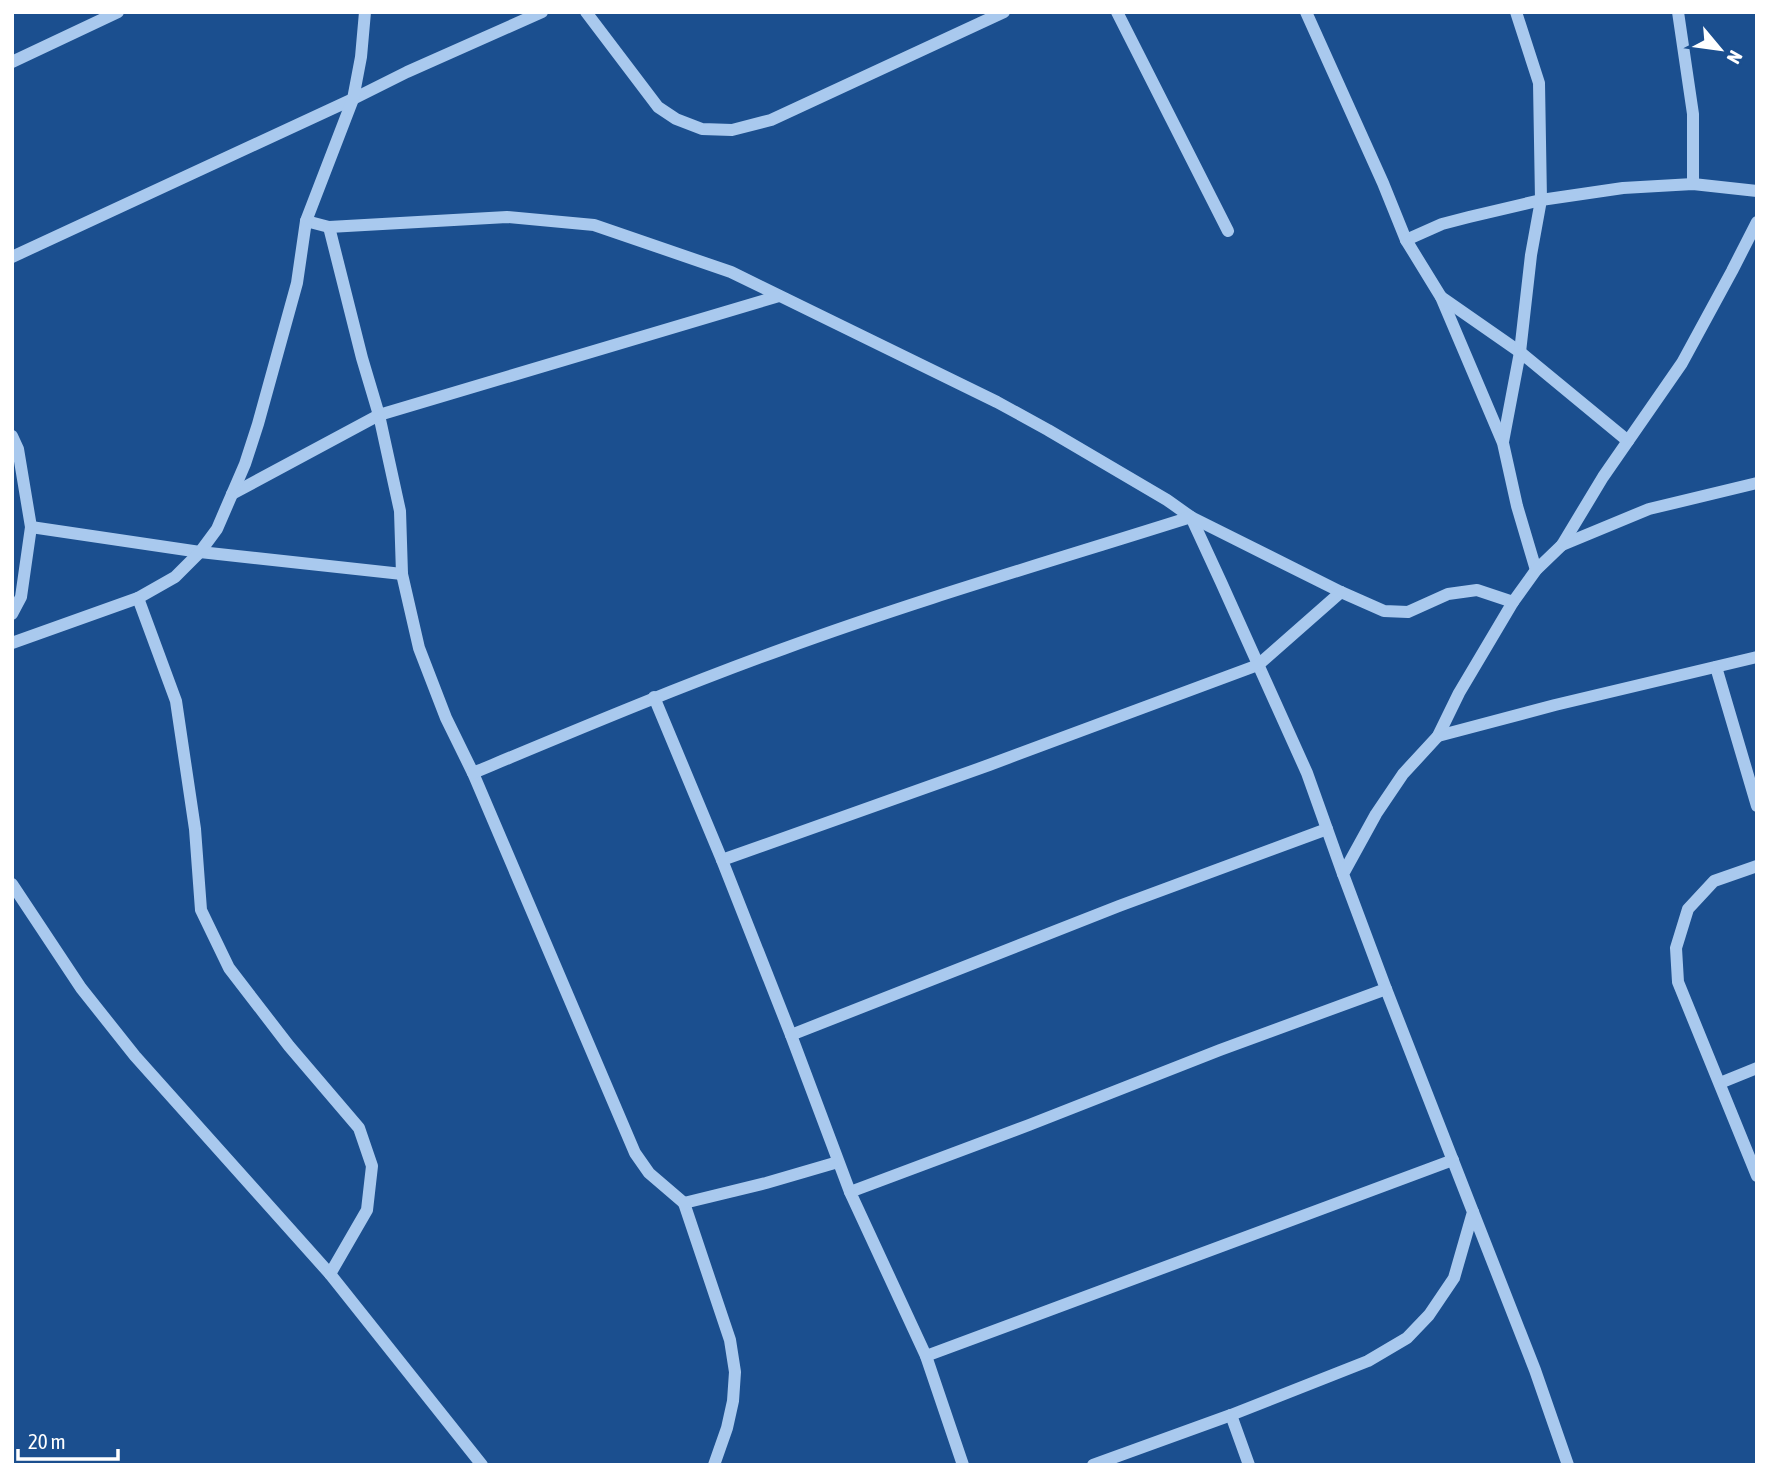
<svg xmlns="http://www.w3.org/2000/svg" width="1769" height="1477" font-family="'Asap Condensed',sans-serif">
<rect width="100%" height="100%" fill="#1b4f8f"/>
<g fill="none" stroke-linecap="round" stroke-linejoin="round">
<!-- minor -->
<g stroke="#a9c9ee" stroke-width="12">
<polyline points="586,12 658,107 676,119 702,129 732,130 771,120 1004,12"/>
<polyline points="1117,12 1228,231"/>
<polyline points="1306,12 1383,183 1406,240 1441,297 1503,443 1517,506 1536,570"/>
<polyline points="1678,12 1693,114 1693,184"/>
<polyline points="12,62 118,12"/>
<polyline points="306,221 329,227 507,217 594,225 731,272 997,402 1048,430 1167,500 1191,517 1221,582 1307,773 1343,874"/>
<polyline points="329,227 362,358 379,415 400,511 402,574 419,648 446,718 473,773 635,1153 649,1173 684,1203 766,1183 838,1162"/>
<polyline points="1406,240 1442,224 1469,217 1541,200 1623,188 1693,184 1757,191"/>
<polyline points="12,257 353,99 407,72 542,12"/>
<polyline points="1441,297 1520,352 1628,441"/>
<polyline points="12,436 18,449 31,527 21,597 12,614"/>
<polyline points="1503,442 1520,352 1531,255 1541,200 1539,83 1516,12"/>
<polyline points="232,494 379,415 779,296"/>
<polyline points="31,527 200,552 402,574"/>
<polyline points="1562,545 1649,509 1757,483"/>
<polyline points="138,598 176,701 195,829 201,910 229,968 289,1046 359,1128 372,1166 367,1210 330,1274"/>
<polyline points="12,643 138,598 175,577 200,552 217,529 245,464 258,424 297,283 306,221 353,99 361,57 365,12"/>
<polyline points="1716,667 1757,806"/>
<polyline points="654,697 722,860 791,1035 850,1192"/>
<polyline points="1438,736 1555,705 1757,657"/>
<path d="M473 773C576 730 678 687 783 649 917 600 1055 560 1191 517L1341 592 1384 611 1408 612 1448 594 1477 590 1513 602"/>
<polyline points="722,860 989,765 1258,665 1341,592"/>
<polyline points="1757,866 1714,881 1688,909 1676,948 1678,982 1757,1176"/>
<polyline points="12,884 81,988 135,1056 330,1274 482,1465"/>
<polyline points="791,1035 1119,906 1327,829"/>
<polyline points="1720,1083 1757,1068"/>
<polyline points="684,1203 730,1340 735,1372 733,1401 727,1428 714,1465"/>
<polyline points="1473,1212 1535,1370 1568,1465"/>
<polyline points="926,1356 1453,1160"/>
<polyline points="1231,1415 1249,1465"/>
<polyline points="963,1465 926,1356 850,1192 1029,1125 1220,1050 1386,989 1343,874 1376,814 1403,774 1438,736 1459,693 1513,602 1536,570 1562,545 1603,477 1682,363 1732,271 1757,222"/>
<polyline points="1093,1465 1231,1415 1368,1361 1407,1338 1429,1315 1454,1278 1473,1212 1386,989"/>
</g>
</g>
<!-- border -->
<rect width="1769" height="1477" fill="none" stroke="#ffffff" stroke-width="28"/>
<!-- north arrow -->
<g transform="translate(1720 49) rotate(119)" stroke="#1b4f8f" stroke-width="5" paint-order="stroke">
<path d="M0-5L12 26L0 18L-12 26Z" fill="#ffffff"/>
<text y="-10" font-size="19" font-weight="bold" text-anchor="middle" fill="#ffffff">N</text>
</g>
<!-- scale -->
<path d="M18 1449v10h100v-10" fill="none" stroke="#ffffff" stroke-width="3.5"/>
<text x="28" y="1449" font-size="21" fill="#ffffff" stroke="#1b4f8f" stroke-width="5" paint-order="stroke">20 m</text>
</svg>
